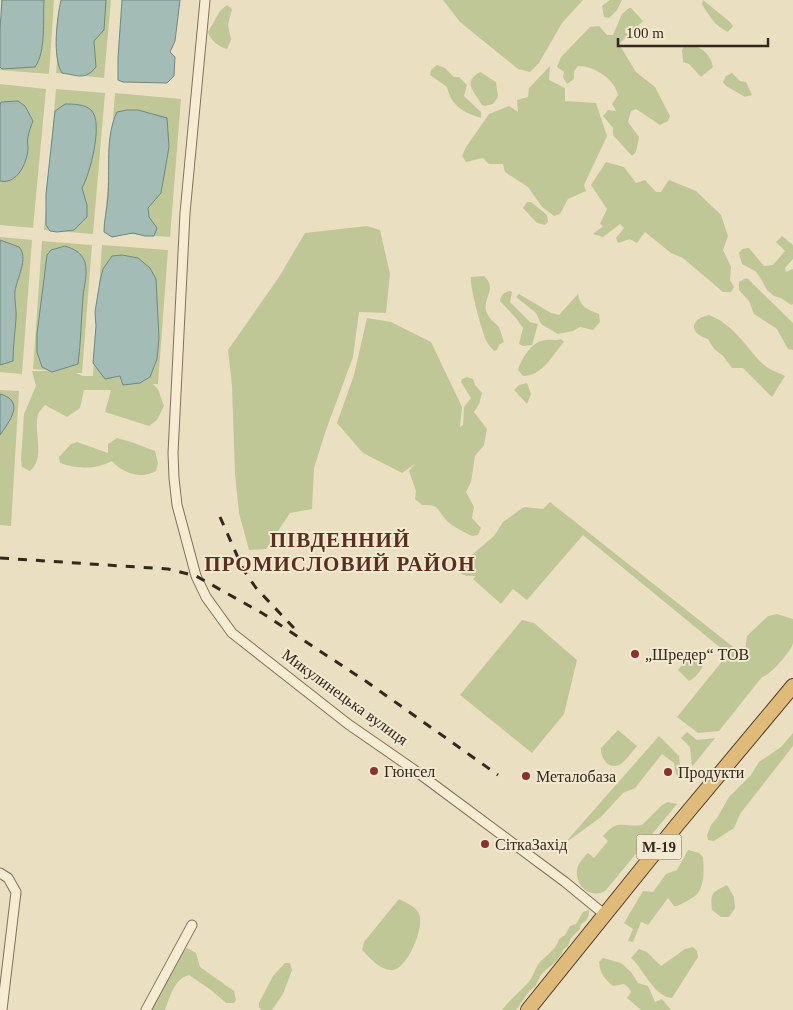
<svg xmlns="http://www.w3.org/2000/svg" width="793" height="1010" font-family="Georgia,serif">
<rect width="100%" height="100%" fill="#eadfc1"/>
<!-- green -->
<g fill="#c0c796">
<polygon points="1,0 54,0 49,74 0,70"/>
<polygon points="62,0 111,0 104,78 56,73"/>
<polygon points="443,0 583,0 562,23 539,63 530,72 518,69 460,22"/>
<polygon points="610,0 622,0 617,10 609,18 604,17 602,6"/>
<path d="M703 0 730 22 733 26 728 32C715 26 709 16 702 4Z"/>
<path d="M227 5 232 9 228 25 231 40 227 49C219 47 210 40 208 32L220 11Z"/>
<path d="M629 8H631L643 21 619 44 636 72 655 87 670 116 668 121 660 125 636 109 631 111 628 122 639 137 636 152 632 156 613 135V128L603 116 608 110 616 111 612 104 618 95C615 79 594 66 578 66L574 71V79L567 84 563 77 564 72 557 67 561 57 590 27 599 26 607 35H613L622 14Z"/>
<path d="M685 45C700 45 710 52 713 67L701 77 689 64 683 62 682 50Z"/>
<path d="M437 65 445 68 454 77H459L467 85 464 96 481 112V118C463 112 452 107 447 87L430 75 431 70Z"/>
<polygon points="550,66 549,80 565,88 565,101 596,103 607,136 584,185 586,191 568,199 560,214 554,216 542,207 528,187 505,172 503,164 489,164 483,158 466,162 462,156 466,147 489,114 509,106 518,112 517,100 528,97 529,88"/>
<path d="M480 72 496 82 498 97 493 104 485 106 482 105C474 91 462 82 480 72Z"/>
<polygon points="732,73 740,81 746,82 752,95 745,97 726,86 723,82 726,76"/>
<polygon points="0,84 46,89 33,228 0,225"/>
<polygon points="56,89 105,93 93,234 44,230"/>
<polygon points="115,93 181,99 170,237 104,232"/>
<polygon points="606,162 624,167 636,183 645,180 656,192 661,192 669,180 696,191 721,215 728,236 723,250 731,267 730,280 734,287 731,292 723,292 683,258 671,253 645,232 637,243 630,239 618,243 616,238 624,228 620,224 603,237 593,234 603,226 600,224 607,209 591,185"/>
<polygon points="527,202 531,202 547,215 548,222 545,225 537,223 523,208"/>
<polygon points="367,226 380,230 390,274 386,313 359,312 353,357 326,430 314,468 312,509 290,513 266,549 249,550 239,513 235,474 232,386 228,350 279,277 305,233"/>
<polygon points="782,236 793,245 793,259 785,268 786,272 793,269 793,304 791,305 781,298 774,296 767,290 760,277 755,271 742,264 739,253 742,249 749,248 764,266 773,265 785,251 776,242"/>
<polygon points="0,237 32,240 22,374 0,372"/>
<path d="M42 241 92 245 82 373H76L83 376H93L102 245 168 250 158 384H153L158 389 164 406 157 420 149 426 105 412 111 390H84L80 408 67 417 45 405C43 408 39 411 38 415 33 432 46 458 30 471L22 467 21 460 24 414 36 386 32 371H54L33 369Z"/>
<path d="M484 276C497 288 484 297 486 310 488 318 493 321 498 326 501 330 502 337 504 342L499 345 497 350 494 351C492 348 488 345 487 342 482 334 469 283 471 277Z"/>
<polygon points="747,278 793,323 793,350 788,349 777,329 754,314 749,301 739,290 739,282 744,279"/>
<path d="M510 291 512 292 510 302 530 322 538 324 532 345 523 346 519 344 523 328 516 318 500 301C501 294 505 292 510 291Z"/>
<path d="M519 294 551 313 559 315 578 294C580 307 588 310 599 314L600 322 593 330 580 327 573 331 558 334 541 324 536 313 516 297Z"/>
<path d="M709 315C735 325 746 348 764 365 770 370 779 373 785 376L772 397 743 368H732L723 356 714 349 708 339C688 333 690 319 709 315Z"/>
<path d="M367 318 391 322 431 342 462 407 460 427 463 425 464 407 471 398 461 382 462 379 467 377 473 379 475 385 482 393 479 404 474 412 487 429 484 445 475 456 471 482 466 492 474 507 472 518 481 528 478 535 472 536C464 532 453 527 447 521 436 510 441 504 422 505L415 499 416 491 409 471 415 464 402 473 363 453 337 423 354 375Z"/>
<path d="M561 339 564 342C552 355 543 376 523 376L518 370C522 358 531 342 545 340 551 339 555 341 561 339Z"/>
<polygon points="527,383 531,394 527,404 514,390 519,385"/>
<polygon points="0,390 19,391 11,526 0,525"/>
<path d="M117 438 131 442 155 451 158 463 156 471C142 480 122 473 112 461 95 470 78 469 60 463L59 457 71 444 77 442 108 453V444Z"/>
<path d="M550 502 742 654 745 651 747 636 768 616 777 614 793 619C793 627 793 635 793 643 792 650 770 676 762 677L719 731 698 733 677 717 728 654 583 535 527 600 513 589 501 604 473 579 476 576H467L461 574 467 559 494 536 503 522 524 507 543 509Z"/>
<polygon points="522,620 534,623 577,660 564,714 532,753 460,695"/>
<path d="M697 651 705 658C704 667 697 677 689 681L678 670 692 652Z"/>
<path d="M618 730 637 746C632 752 625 762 619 765 608 770 600 757 601 748Z"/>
<polygon points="687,732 697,740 715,738 692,767 690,747 681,738"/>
<polygon points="793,733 793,746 740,814 734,828 714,841 708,840 707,835 711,825 717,818 729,797 751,775 759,762 781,747"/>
<polygon points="659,736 679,756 681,775 679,777 676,774 674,763 662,754 635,788 623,793 601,817 564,844"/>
<path d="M668 802 677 804 606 890C591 901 572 884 578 866 580 861 584 857 588 853L594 858 608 841 603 836C619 818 622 828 642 825L662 805Z"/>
<path d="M688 850 699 853 703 857C704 868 705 889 695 896 690 900 683 903 677 906H674L668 898 648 925 641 922 633 942 628 941 633 929 624 923 643 891 653 892 666 874 677 870Z"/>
<path d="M727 885 734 897 735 908 729 917H721L712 910C710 893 712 892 727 885Z"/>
<path d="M399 899C405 902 414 906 418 912 427 923 407 973 390 970 379 969 369 957 362 950L364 942Z"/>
<path d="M589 910C589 918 587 921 581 924L580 929 571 938 568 946 563 950C560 962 548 966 541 975 539 978 537 983 535 987 527 991 522 1003 516 1010H502C509 1001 518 993 526 985 533 979 534 969 540 962 547 955 557 948 559 939L565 935 570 926 576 924 583 912Z"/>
<path d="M693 947 697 951 698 957 672 998C654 997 643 968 631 958L639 949 647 952 661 966 685 949Z"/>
<path d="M187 948 196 953 200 967 234 991 236 1000 234 1003H226L211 990 189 975C174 979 170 997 165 1010H152V1003L183 950Z"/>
<path d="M603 958 621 963 631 972 638 983 648 986 655 1002 662 999 671 1010H641L627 998 631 992 629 988 624 984 613 986C605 979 600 974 599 962Z"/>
<polygon points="285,963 290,963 292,970 283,994 272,1010 261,1010 259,1007 259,1003 273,976"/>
</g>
<!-- water -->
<g fill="#a3bcb6" stroke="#6b8983">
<path d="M2 0H44C43 19 46 52 35 67L2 69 0 67V29Z"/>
<path d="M61 0H106L104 30 94 41 96 67C85 81 77 75 62 73 52 57 57 18 61 0Z"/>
<polygon points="122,0 180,0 175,41 170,52 175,57 174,76 167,83 123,82 118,80 118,58"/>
<path d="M18 101 25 106 33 121C31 126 29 131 28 137 27 141 28 145 28 149 27 163 17 185 0 181V105L1 102Z"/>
<path d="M65 104C73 104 85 104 91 110 104 122 90 174 82 188L87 205V217L74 230 57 232 50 231 46 225V194L55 111Z"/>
<path d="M127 110H138L167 118 169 147 161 193 148 208 149 217 157 228 154 236H145L133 233 112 237 104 232C104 220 107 209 108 197 110 170 105 137 117 112Z"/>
<path d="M0 240 19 247C29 258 17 278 15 291 14 300 17 310 16 319 15 333 13 347 13 361L0 365Z"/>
<path d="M65 246C74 249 81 252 85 262 88 275 84 285 83 297 81 320 81 342 78 364L52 372 42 367 37 352V334L47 255 51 250Z"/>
<polygon points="122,255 138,258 150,268 156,279 159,338 157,359 150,377 140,383 123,385 120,376 105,379 93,363 96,326 95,312 100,281 103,269 112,256"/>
<path d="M0 394C26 401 9 422 0 435Z"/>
</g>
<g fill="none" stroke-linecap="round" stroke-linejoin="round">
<!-- minor casing -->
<g stroke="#81705a" stroke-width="11">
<g id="minor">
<polyline points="205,0 185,213 173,453 174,478 177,505 196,576 206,597 232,633 348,724 413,769 565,882 604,914"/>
<polyline points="0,873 8,878 16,892 2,1010"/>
<polyline points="146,1010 192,925"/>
</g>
</g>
<!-- trunk casing -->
<g stroke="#4f3f2e" stroke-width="16">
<polyline id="trunk" points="528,1010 677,825 793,686"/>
</g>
<!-- minor -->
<use href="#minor" stroke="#f5ecd3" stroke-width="9"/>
<!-- trunk -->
<use href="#trunk" stroke="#dfba79" stroke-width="14"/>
<!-- rail -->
<g stroke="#32281d" stroke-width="3" stroke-dasharray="9 9" stroke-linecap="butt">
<polyline points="220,517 243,569 256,588 294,628"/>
<polyline points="0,558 168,569 196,576 262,613 367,682 498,775"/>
</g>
</g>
<!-- markers -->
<g fill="#8b312f" stroke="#f2e9d0" stroke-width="2">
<circle cx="635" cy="654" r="5"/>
<circle cx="374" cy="771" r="5"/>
<circle cx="668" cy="772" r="5"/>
<circle cx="526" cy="776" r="5"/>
<circle cx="485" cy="844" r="5"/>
</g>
<g text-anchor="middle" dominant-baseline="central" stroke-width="4" stroke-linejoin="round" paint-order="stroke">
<!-- shield labels -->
<rect fill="#f2e9d0" stroke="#6c6253" stroke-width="1" x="636.5" y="834.5" width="45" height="25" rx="4"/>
<g font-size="15" font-weight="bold" fill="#32281d">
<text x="659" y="847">М-19</text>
</g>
<!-- poi labels -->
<g font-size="16" fill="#32281d" stroke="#f2e9d0" text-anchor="start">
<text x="645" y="654">„Шредер“ ТОВ</text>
<text x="384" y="771">Гюнсел</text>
<text x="678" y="772">Продукти</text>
<text x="536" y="776">Металобаза</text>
<text x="495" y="844">СіткаЗахід</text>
</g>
<!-- street labels -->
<g font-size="16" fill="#32281d" stroke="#f2e9d0">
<text transform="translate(345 697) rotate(36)">Микулинецька вулиця</text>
</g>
<!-- district labels -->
<g font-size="21" font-weight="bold" letter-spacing="1" fill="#5b2e20" stroke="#f2e9d0">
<text x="340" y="540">ПІВДЕННИЙ<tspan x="340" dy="24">ПРОМИСЛОВИЙ РАЙОН</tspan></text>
</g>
</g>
<!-- scale -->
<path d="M618 38v8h150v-8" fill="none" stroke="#32281d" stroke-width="2.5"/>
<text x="626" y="38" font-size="15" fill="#32281d" stroke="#f2e9d0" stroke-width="4" paint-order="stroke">100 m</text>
</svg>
